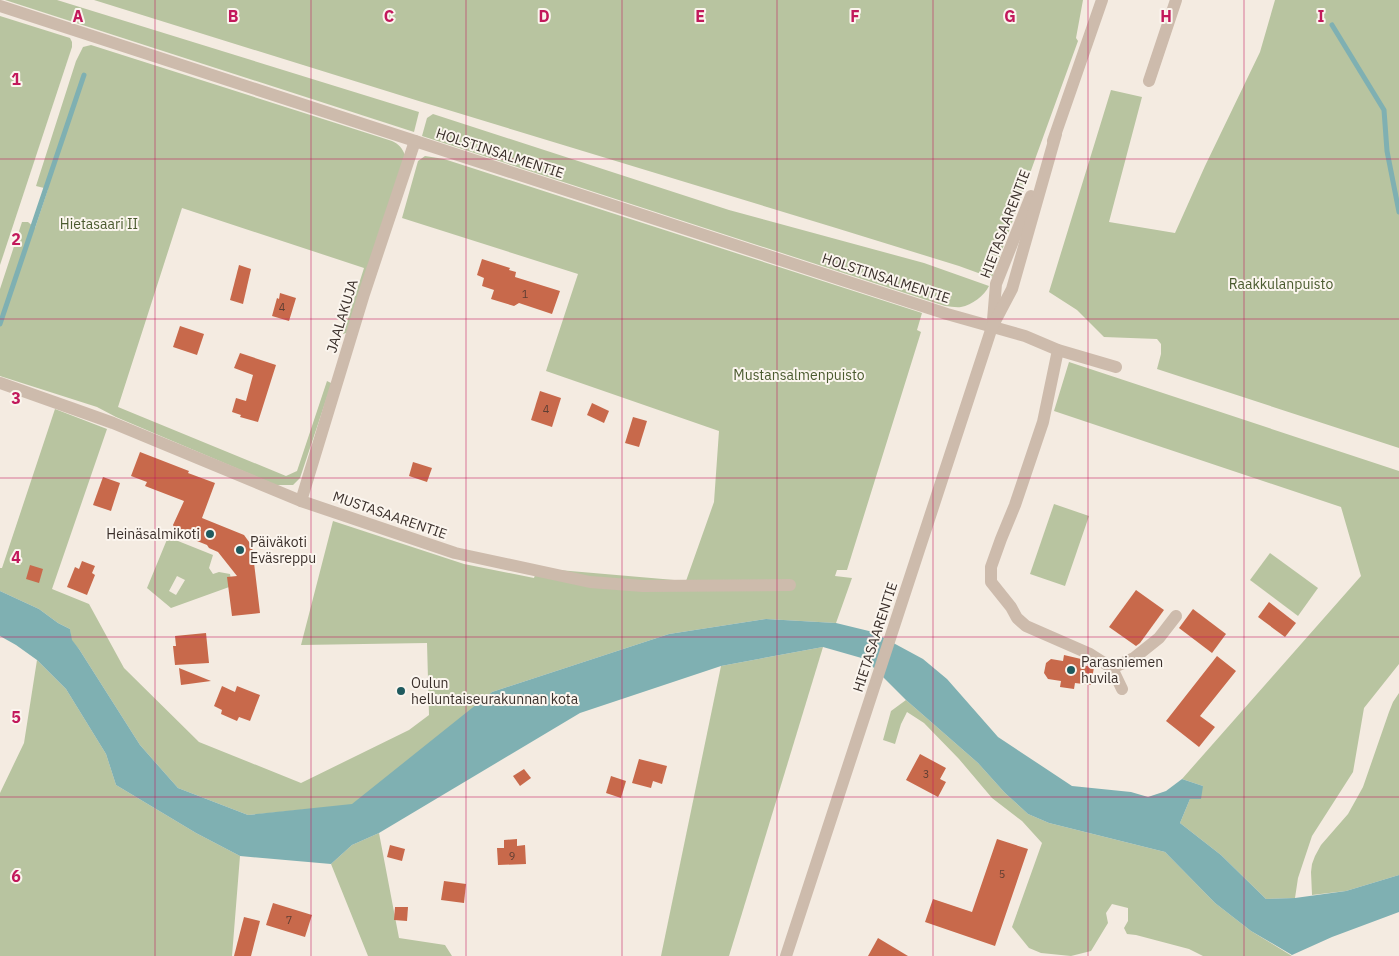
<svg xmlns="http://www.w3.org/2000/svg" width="1399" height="956" font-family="'IBM Plex Sans',sans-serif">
<rect width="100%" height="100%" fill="#f4ebe1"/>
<!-- green -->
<g fill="#b8c4a0" fill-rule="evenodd">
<polygon points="5,0 57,0 419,112 414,132"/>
<polygon points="94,0 1083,0 1076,38 1078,41 992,278 959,266 836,228 422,102"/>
<polygon points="1275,0 1399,0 1399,448 1157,369 1161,354 1161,344 1157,339 1104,337 1077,310 1049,292 1111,90 1142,97 1109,222 1175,233 1205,166 1260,52"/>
<polygon points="0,16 70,38 72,42 72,47 0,265"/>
<path d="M91 45 392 141C399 144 402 148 405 155L349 332 343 334 364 268 182 208 118 407 286 476 297 471 327 381 331 383V385L300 478 293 485H276L116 417 97 407 0 376V289L22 222H28L35 228 48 189 36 186 76 61 83 47Z"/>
<path d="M433 114 729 210 924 263 989 286C984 296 972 305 961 307 956 308 950 306 945 306L422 136 427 118Z"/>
<polygon points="425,156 444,159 922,313 917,330 921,332 847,570 837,570 835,576 852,578 836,623 766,619 669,634 492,692 430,746 352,805 248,815 178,788 140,745 79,649 71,640 70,629 58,623 39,609 0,591 0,568 2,568 55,409 107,429 52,589 89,604 124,668 199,742 301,783 409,730 429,715 427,643 301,645 333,521 464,564 534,578 538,566 547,569 686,581 714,502 719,431 546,371 578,274 402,218 418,161"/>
<polygon points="1069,362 1399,471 1399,664 1364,708 1353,772 1312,836 1298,878 1295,898 1266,899 1221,855 1180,823 1190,799 1203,786 1182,779 1361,576 1341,507 1054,411"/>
<polygon points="1054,504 1089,516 1065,586 1030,574"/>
<path d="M168 537 213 555 209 568 213 574 219 572 230 574 232 586 171 608 147 588ZM177 576 185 580 176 595 169 591Z"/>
<polygon points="1270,553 1318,588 1298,616 1250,580"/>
<polygon points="823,647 729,956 661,956 721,666"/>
<polygon points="37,660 66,689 106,754 116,785 196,833 240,856 232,956 0,956 0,793 24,743"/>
<polygon points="1399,693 1399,875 1346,891 1312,895 1311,872 1312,864 1315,856 1321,845 1348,814 1363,787 1389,712 1393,702"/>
<polygon points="906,700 978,763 1005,793 1028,814 1049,823 1165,852 1215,903 1251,931 1292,956 1203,956 1189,949 1136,935 1127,934 1124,928 1128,921 1128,908 1112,904 1106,913 1108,923 1091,951 1071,956 1041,953 1029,948 1012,927 1042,843 1022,821 992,798 959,759 924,723 907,712 901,724 895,744 883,740 891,711"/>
<polygon points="379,833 399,938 445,945 452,956 368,956 331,864 352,845"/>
</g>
<!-- water -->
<polygon fill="#7fb0b2" points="0,591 39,609 58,623 70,629 72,640 79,649 140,745 178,788 248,815 352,804 492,692 669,634 766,619 836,623 873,632 923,659 947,679 998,737 1072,786 1131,792 1148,797 1166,791 1182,779 1203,786 1201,799 1190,799 1180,823 1221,855 1266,899 1295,898 1346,891 1399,875 1399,912 1332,937 1292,955 1251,931 1215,903 1165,852 1049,823 1028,814 1005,793 978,763 906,700 865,659 823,647 721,666 580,713 379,833 352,845 331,864 240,856 196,833 116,785 106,754 66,689 37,660 16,645 0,636"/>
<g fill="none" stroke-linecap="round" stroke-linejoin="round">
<!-- stream -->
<g stroke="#7fb0b2" stroke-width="5">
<polyline points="1332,25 1384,110 1387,151 1399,212"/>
<polyline points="0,324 84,75"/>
</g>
</g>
<!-- building -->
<g fill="#c8694b">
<polygon points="482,259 510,268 509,270 516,272 515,277 560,291 552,314 519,303 514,306 491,299 494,290 482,286 484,278 477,275"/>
<polygon points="239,265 251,269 243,304 230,300"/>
<polygon points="280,293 296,298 289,321 272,316 277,298 279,299"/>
<polygon points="180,326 204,334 197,355 173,347"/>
<polygon points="240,353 276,365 258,422 240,417 241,415 232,412 236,398 246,401 253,375 234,368"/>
<polygon points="540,391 561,398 552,427 531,420"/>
<polygon points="592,403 609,411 604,423 587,415"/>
<polygon points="633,417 647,421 639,447 625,443"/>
<polygon points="140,452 189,471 188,473 215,483 202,518 244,535 252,546 260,613 232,616 227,577 237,576 218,552 209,548 207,545 177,533 173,525 184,501 145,486 147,482 131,476"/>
<polygon points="413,462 432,468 427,482 409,476"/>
<polygon points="103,477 120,483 111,511 93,505"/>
<polygon points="82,561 95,566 92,573 95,575 87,595 67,587 75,567 79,569"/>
<polygon points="30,565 43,569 39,583 26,579"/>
<polygon points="1136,590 1164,610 1140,643 1136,646 1109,627"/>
<polygon points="1269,602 1296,623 1285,637 1258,617"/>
<polygon points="1193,609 1226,634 1212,653 1179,628"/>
<polygon points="206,633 209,663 175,665 173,646 176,646 175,636"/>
<polygon points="1064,655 1081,659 1080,665 1094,667 1091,685 1075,683 1074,689 1060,687 1061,681 1048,679 1044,673 1046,663 1051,659 1063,661"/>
<polygon points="1217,656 1236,671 1200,716 1215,727 1199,747 1166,721"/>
<polygon points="179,668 211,681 181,685"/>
<polygon points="222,686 235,692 237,686 260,695 250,721 239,717 237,721 221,714 222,710 214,706"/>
<polygon points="920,754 946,768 940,779 946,782 938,797 906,780"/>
<polygon points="639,759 667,766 662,784 653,781 651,788 632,783"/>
<polygon points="524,769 531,778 520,786 513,776"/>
<polygon points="611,776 626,781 621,798 606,793"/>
<polygon points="517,839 517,846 525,845 526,864 498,865 497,848 504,848 504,840"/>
<polygon points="997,839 1028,849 995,946 925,922 933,899 972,912"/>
<polygon points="390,845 405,849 402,861 387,857"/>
<polygon points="444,881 466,884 464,903 441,900"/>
<polygon points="273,903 312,915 305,937 266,925"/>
<polygon points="395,907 408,907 407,921 394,920"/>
<polygon points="244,917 260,921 251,956 234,956"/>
<polygon points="878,938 908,956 868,956"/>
</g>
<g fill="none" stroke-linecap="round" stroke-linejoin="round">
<!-- minor -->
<g stroke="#cdbbac" stroke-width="12">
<polyline points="0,6 947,314 1025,336 1058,350 1116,367"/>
<polyline points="1149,81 1176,0"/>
<polyline points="1053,141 1102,0"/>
<polyline points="993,320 996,284 1031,196"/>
<polyline points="1058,350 1043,422 1015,505 1001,539 991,567 991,582 1011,607 1017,618 1026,626 1090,654 1112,668 1122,689"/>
<polyline points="0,383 71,408 113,423 301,501 455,553 590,582 643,586 790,585"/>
<polyline points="301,501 364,294 415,141"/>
<polyline points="1112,668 1134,658 1159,638 1176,616"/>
<polyline points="786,956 992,327 1012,289 1056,134"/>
</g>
</g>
<!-- grid -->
<path fill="none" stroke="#c2185b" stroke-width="1" stroke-opacity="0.55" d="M155 0V956M311 0V956M466 0V956M622 0V956M777 0V956M933 0V956M1088 0V956M1244 0V956M0 159H1399M0 319H1399M0 478H1399M0 637H1399M0 797H1399"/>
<!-- markers -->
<g fill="#1f5a5e" stroke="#fbf5ee" stroke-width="2">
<circle cx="210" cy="534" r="5"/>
<circle cx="240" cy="550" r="5"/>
<circle cx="1071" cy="670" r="5"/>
<circle cx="401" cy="691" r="5"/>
</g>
<g text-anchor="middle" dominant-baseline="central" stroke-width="4" stroke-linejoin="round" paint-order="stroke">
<!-- number labels -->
<g font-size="11" fill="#5e3e33">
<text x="525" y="294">1</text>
<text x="282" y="307">4</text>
<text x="546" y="409">4</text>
<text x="926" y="774">3</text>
<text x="512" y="856">9</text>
<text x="1002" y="874">5</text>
<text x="289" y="920">7</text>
</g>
<!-- street labels -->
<g font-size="14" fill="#3b302b" stroke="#fbf5ee">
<text transform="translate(500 153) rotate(18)">HOLSTINSALMENTIE</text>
<text transform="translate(1005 224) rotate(-69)">HIETASAARENTIE</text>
<text transform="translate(886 278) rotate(18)">HOLSTINSALMENTIE</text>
<text transform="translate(342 316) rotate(-73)">JAALAKUJA</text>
<text transform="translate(390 515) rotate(19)">MUSTASAARENTIE</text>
<text transform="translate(875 637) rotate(-72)">HIETASAARENTIE</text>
</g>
<!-- park labels -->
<g font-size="14" fill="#4a5a2e" stroke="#fbf5ee">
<text x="99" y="224">Hietasaari II</text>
<text x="1281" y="284">Raakkulanpuisto</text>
<text x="799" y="375">Mustansalmenpuisto</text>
</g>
<!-- poi labels -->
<g font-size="14" fill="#3b302b" stroke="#fbf5ee" text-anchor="start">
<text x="200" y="534" text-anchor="end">Heinäsalmikoti</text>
<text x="250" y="542">Päiväkoti<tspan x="250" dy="16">Eväsreppu</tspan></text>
<text x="1081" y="662">Parasniemen<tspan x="1081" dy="16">huvila</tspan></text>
<text x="411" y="683">Oulun<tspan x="411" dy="16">helluntaiseurakunnan kota</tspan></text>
</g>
</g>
<g font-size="16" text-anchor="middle" font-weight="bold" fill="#c2185b" stroke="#fbf5ee" stroke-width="4" stroke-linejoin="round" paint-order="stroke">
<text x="78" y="22">A</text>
<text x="233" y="22">B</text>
<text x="389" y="22">C</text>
<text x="544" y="22">D</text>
<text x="700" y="22">E</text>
<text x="855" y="22">F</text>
<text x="1010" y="22">G</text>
<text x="1166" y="22">H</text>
<text x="1321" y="22">I</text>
<text x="16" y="85">1</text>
<text x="16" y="245">2</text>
<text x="16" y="404">3</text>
<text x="16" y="563">4</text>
<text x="16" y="723">5</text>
<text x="16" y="882">6</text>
</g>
</svg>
